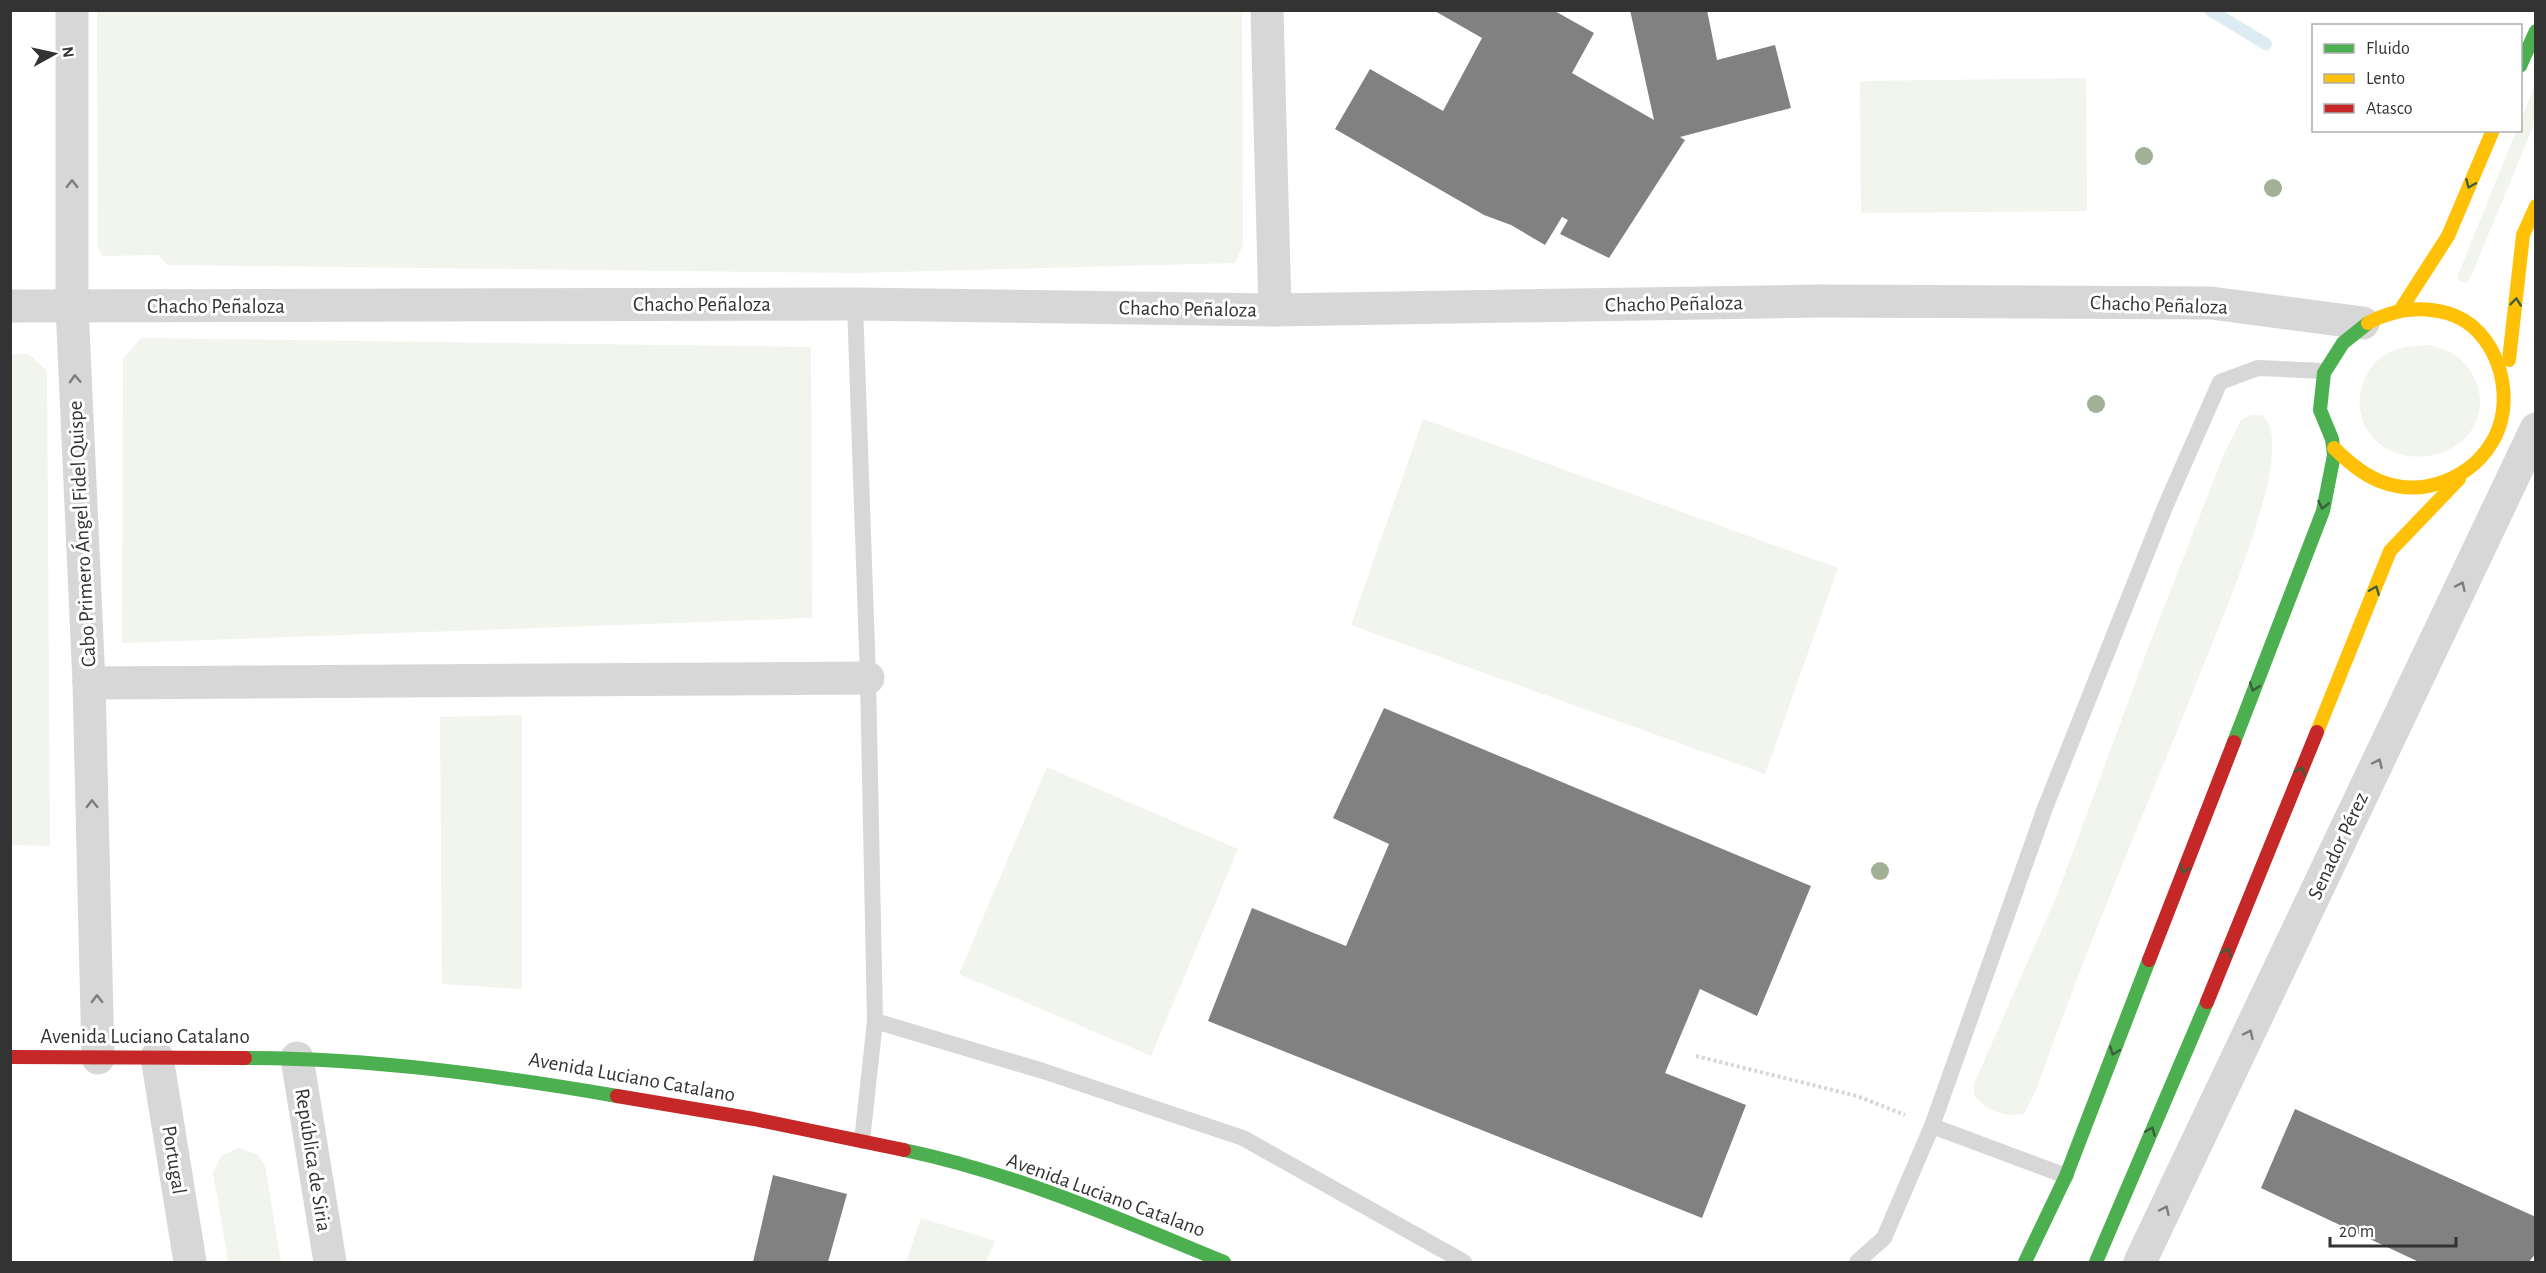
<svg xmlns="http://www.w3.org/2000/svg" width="2546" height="1273" font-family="'Alegreya Sans',sans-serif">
<rect width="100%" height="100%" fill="#fff"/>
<!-- green -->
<g fill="#f1f5ed">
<polygon points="97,11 1242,11 1243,245 1235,263 855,273 167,265 158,255 102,256 98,247"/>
<polygon points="2086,78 2087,211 1861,213 1860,81"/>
<polygon points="2535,84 2535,122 2470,279 2467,283 2458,280 2458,275 2516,131 2520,130 2521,120"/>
<polygon points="141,338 811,347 812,618 122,643 123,359"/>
<path d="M2430 345C2438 348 2448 350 2455 355 2480 373 2490 409 2468 435 2443 464 2389 465 2368 431 2352 407 2360 370 2385 355 2399 346 2414 346 2430 345Z"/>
<polygon points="11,354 29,354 47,371 50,846 11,845"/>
<path d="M2251 415H2262C2280 430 2270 474 2265 494 2247 564 2216 632 2190 699 2138 828 2083 956 2037 1088L2024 1114C2005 1118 1985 1110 1974 1095V1084L2057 895 2148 648 2224 454 2241 420Z"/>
<polygon points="1423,419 1838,568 1765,774 1351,625"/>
<polygon points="522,715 522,989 442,984 440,717"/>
<polygon points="1047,767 1238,849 1151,1056 959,974"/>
<polygon points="238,1148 257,1154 265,1165 281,1262 228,1262 213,1173 221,1156"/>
<polygon points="921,1218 995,1241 986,1262 906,1262"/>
</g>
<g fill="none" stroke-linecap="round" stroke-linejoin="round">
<!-- stream -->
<polyline stroke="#ddebf3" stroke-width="12" points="2210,10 2266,44"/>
</g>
<!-- building -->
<g fill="#818181">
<polygon points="1433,10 1553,10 1594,33 1572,73 1654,120 1630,10 1707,10 1717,60 1775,45 1791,108 1680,137 1685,140 1609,258 1560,234 1568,220 1562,217 1545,245 1511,225 1484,215 1335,129 1370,69 1443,111 1482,38"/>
<polygon points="1384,708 1811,886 1757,1016 1700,989 1665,1073 1746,1105 1702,1218 1208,1021 1252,908 1346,946 1389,844 1333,818"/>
<polygon points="2295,1109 2536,1217 2536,1253 2529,1262 2419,1262 2261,1188"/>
<polygon points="773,1175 847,1194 828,1262 753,1262"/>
</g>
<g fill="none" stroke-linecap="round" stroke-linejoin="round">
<!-- path -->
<polyline stroke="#d6d6d6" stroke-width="4" stroke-dasharray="3 3" stroke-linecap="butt" points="1696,1056 1857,1096 1905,1115"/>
<!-- lane -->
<g stroke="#d7d7d7" stroke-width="16">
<polyline points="855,304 868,678 875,1021 862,1141"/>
<polyline points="875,1021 1043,1071 1243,1138 1464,1262"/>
<polyline points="1932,1126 2066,1176"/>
<polyline points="1857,1262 1884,1238 1932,1126 2045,808 2165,507 2220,382 2258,368 2324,371"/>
</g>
<!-- street -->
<g stroke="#d7d7d7" stroke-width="33">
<polyline points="72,10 72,306 89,683 98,1058"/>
<polyline points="1267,10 1275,310"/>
<polyline points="10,306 855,304 1275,310 1818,301 2211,303 2363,323"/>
<polyline points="89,683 868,678"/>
<polyline points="157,1057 190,1262"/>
<polyline points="297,1058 330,1262"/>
<polyline points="2140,1262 2536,429"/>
</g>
<!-- fast -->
<g stroke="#4caf50" stroke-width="14">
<polyline points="2520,66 2536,31"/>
<polyline points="2234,742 2323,511 2334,455 2332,439 2320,410 2324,373 2343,343 2368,323"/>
<path d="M245 1058C369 1058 495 1075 617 1096"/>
<path d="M904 1150C1015 1173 1119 1219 1224 1262"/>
<polyline points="2025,1262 2066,1176 2149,960"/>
<polyline points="2096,1262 2207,1002"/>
</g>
<!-- slow -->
<g stroke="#ffc107" stroke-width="14">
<polyline points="2401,309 2448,236 2493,130"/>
<polyline points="2509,360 2523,235 2536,206"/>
<path d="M2334 448C2348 462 2363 475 2382 482 2425 498 2474 477 2495 437 2517 394 2496 326 2447 313 2421 306 2393 309 2368 323"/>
<polyline points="2317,732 2390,551 2459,479"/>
</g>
<!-- jam -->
<g stroke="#c62828" stroke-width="14">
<polyline points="2149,960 2234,742"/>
<polyline points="2207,1002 2317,732"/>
<polyline points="10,1057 245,1058"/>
<polyline points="617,1096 754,1119 904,1150"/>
</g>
</g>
<!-- trees -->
<g fill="#a2b095">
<circle cx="2144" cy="156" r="9"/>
<circle cx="2273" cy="188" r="9"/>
<circle cx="2096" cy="404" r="9"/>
<circle cx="1880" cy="871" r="9"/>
</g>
<!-- one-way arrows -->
<defs><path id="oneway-chevron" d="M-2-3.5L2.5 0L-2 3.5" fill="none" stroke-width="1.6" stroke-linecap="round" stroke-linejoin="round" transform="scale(1.5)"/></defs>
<g stroke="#7d7d7d">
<use href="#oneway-chevron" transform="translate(72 184) rotate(-90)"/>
<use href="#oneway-chevron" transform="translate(75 379) rotate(-93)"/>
<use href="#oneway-chevron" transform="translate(2461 586) rotate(-65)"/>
<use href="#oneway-chevron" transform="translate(2378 763) rotate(-65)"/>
<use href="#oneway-chevron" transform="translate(92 804) rotate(-91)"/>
<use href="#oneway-chevron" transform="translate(97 999) rotate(-91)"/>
<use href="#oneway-chevron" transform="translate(2249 1034) rotate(-65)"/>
<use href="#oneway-chevron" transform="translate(2165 1210) rotate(-65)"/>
</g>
<g stroke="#3c5e3d">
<use href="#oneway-chevron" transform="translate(2470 184) rotate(113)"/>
<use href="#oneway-chevron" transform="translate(2516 302) rotate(-84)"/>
<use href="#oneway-chevron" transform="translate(2323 505) rotate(103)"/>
<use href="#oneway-chevron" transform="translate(2375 590) rotate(-68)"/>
<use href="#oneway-chevron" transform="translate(2254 687) rotate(111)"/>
<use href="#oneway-chevron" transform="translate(2301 771) rotate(-68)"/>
<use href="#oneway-chevron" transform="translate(2184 869) rotate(111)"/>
<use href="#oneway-chevron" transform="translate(2227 952) rotate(-68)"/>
<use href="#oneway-chevron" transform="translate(2114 1051) rotate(111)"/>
<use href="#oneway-chevron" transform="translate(2151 1131) rotate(-67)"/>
</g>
<g text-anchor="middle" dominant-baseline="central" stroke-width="6" stroke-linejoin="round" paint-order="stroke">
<!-- street labels -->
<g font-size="21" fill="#333" stroke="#fff">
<text x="702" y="304">Chacho Peñaloza</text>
<text transform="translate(1674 304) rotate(-1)">Chacho Peñaloza</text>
<text transform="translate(2159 305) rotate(2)">Chacho Peñaloza</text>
<text x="216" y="306">Chacho Peñaloza</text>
<text transform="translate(1188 309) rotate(1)">Chacho Peñaloza</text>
<text transform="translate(82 534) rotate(-93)">Cabo Primero Ángel Fidel Quispe</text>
<text transform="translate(2338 846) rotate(-65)">Senador Pérez</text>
<text x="145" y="1036">Avenida Luciano Catalano</text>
<text transform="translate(632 1077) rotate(10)">Avenida Luciano Catalano</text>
<text transform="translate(174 1160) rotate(81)">Portugal</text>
<text transform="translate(313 1160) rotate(81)">República de Siria</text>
<text transform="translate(1106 1195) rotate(20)">Avenida Luciano Catalano</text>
</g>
</g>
<!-- border -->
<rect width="2546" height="1273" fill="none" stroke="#333333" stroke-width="24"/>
<!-- legend -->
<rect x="2312" y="24" width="210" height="108" fill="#ffffff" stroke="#adadad" stroke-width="1.5"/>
<rect x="2324" y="44" width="30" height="9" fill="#4caf50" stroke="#adadad" stroke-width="1.5"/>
<text x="2366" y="54" font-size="18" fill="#333333">Fluido</text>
<rect x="2324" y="74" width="30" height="9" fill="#ffc107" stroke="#adadad" stroke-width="1.5"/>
<text x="2366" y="84" font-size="18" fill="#333333">Lento</text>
<rect x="2324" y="104" width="30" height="9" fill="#c62828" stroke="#adadad" stroke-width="1.5"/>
<text x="2366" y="114" font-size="18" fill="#333333">Atasco</text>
<!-- north arrow -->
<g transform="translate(54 54) rotate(82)" stroke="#ffffff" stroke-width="4.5" paint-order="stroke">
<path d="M0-4.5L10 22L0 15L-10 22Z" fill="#333333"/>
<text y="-9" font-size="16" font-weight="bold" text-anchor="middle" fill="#333333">N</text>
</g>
<!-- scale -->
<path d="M2330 1237v9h126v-9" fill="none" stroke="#333333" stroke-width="3"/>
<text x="2339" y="1237" font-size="18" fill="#333333" stroke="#ffffff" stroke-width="4.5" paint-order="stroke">20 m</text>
</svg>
